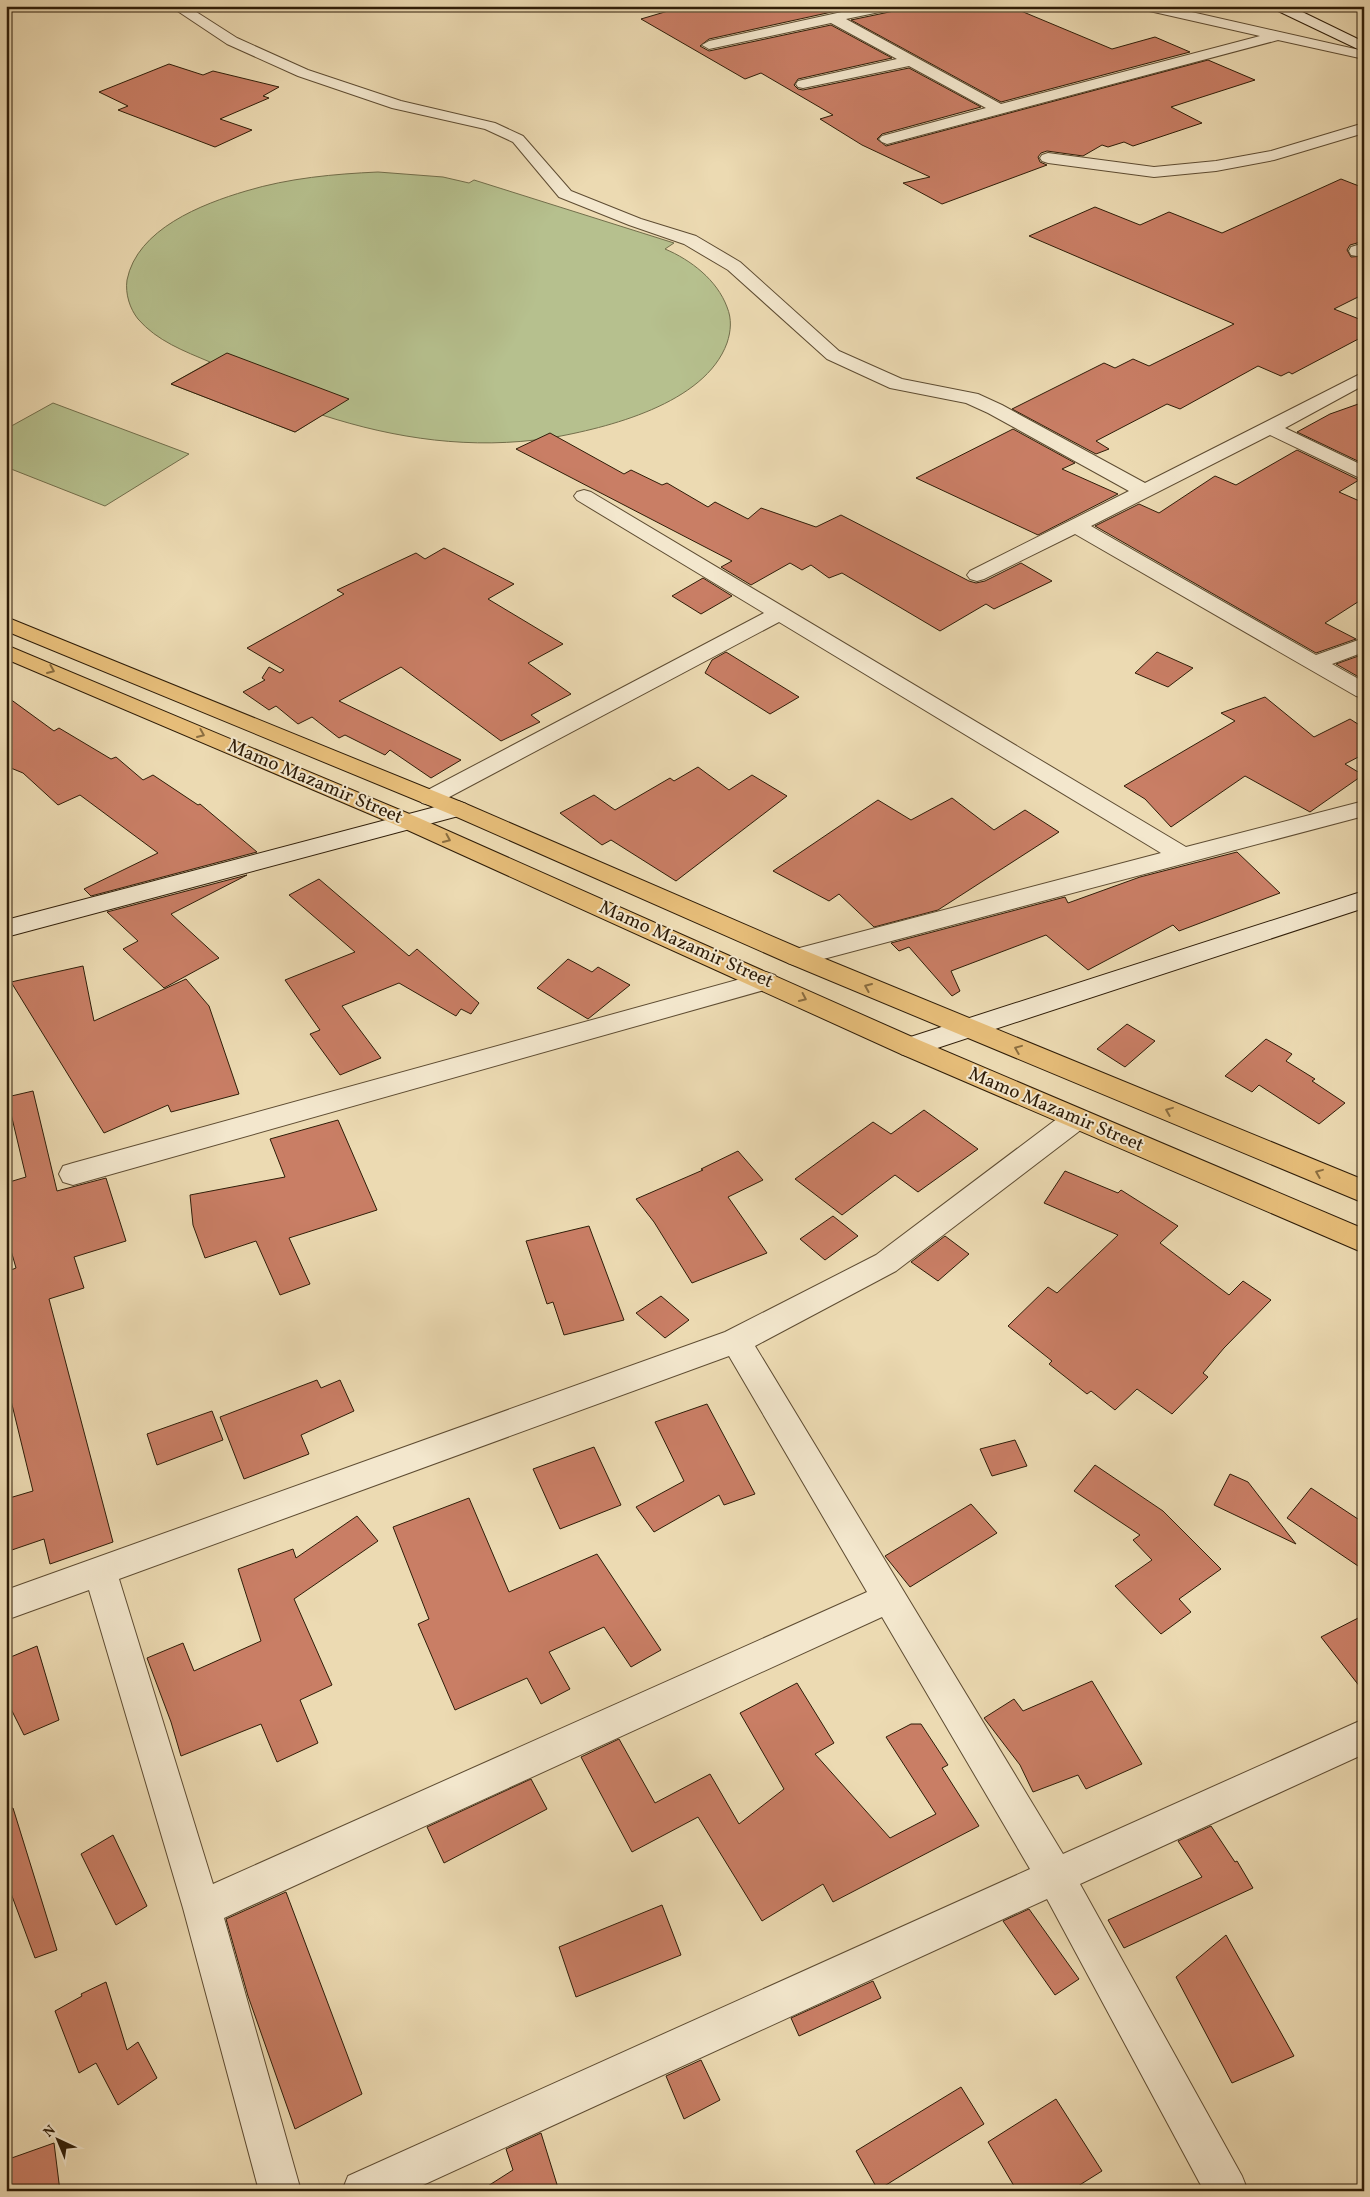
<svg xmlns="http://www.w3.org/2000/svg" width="1370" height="2197" font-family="Vollkorn,serif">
<rect width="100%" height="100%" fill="#ecdab2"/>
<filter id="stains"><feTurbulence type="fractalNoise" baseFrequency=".004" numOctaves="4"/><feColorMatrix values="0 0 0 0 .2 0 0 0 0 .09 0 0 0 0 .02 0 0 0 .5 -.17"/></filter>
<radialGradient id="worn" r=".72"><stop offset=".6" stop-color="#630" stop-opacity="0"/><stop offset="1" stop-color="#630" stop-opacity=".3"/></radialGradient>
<!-- green -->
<g fill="#b6c08e" stroke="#726e4b">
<path d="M378 172 443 177 469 183 474 180 674 243 665 249C691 260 717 280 727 307 732 319 731 331 727 343 705 404 607 428 550 438 472 450 396 439 322 415L295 432 171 384 210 362C184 351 157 341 138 319 130 309 125 294 127 280 137 229 202 204 246 191 289 178 334 174 378 172Z"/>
<polygon points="53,403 189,454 105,506 6,467 6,429"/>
</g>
<!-- building -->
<g fill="#c97e65" stroke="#2f1d08">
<polygon points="685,6 859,6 709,39 700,46 709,51 831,25 892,58 798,79 794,85 798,89 803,90 909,68 981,107 882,134 877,139 886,146 1208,60 1255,80 1171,107 1202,123 1133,146 1124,142 1108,147 1102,145 1083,156 1047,151 1041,153 1038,157 1040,162 1047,165 942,204 903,183 930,177 862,145 820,119 833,115 761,73 745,79 641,19"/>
<polygon points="898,6 1009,6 1112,49 1155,37 1190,52 1001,102 851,20 894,11"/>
<polygon points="169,64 203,75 213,71 279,87 263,96 269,98 220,119 252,130 215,147 118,110 128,106 99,92"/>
<polygon points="1341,179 1364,188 1364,241 1350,245 1347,250 1351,257 1364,256 1364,294 1334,309 1364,321 1364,336 1292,374 1289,372 1281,376 1258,366 1180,409 1167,404 1096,441 1109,449 1096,454 1012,409 1104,363 1115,368 1133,359 1149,366 1234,324 1029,236 1095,207 1140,225 1169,212 1222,233"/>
<polygon points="227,353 349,399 295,432 171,384"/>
<polygon points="1364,402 1364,464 1297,432 1330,414"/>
<polygon points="1013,429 1075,463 1062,469 1118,494 1038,535 916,478"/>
<polygon points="550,433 624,474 631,470 662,485 667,483 708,507 715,502 748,519 761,508 816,527 841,515 969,581 976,583 985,581 1021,563 1052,581 994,609 986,604 940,631 842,573 829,578 811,565 802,570 790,563 751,585 721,567 732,561 516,449"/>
<polygon points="1297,450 1359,480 1339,492 1364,503 1364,598 1325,623 1356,639 1316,653 1095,526 1139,504 1159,513 1215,476 1236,485"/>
<polygon points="444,548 514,584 488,599 563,644 528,663 571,694 531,715 540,722 501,741 401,667 339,701 461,760 431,778 390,750 385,755 345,735 339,738 312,717 298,724 276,706 269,710 243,692 265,680 262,678 269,667 280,673 284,670 247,648 344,594 337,590 416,553 425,559"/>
<polygon points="703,578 732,596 701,614 672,596"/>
<polygon points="726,652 799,697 770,714 705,673 712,660"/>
<polygon points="1157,652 1193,668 1168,687 1135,673"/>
<polygon points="1364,654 1364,680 1336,664"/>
<polygon points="6,696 54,731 59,728 111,759 116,757 143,780 153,775 198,805 200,804 257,852 91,896 84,889 158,853 80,795 58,805 23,773 6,766"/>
<polygon points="1265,697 1314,737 1350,719 1364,728 1364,754 1345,764 1363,775 1310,812 1245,776 1171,827 1145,799 1124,786 1235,721 1221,713"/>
<polygon points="698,767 729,790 752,775 787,796 676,881 611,840 602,845 560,813 594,795 615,810 670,778 674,781"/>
<polygon points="952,798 994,830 1025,810 1059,832 938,910 874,927 839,894 829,901 773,871 878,800 911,820"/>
<polygon points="1237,852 1280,893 1179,931 1173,925 1088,970 1046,935 951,971 960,991 952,996 909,947 899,951 891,943 1065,897 1068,903 1140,877"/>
<polygon points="247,875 171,914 219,958 164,988 123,949 138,941 107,912"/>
<polygon points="319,879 409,956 417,949 479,1003 471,1014 461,1009 456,1016 399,983 342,1006 381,1058 340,1075 310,1034 320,1030 285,980 355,952 289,895"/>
<polygon points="568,959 592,972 598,967 630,985 588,1019 537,988"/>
<polygon points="83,966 94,1021 186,979 209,1006 239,1094 171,1112 168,1105 104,1133 11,982"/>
<polygon points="1127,1024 1155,1041 1125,1067 1097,1049"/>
<polygon points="1266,1039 1292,1054 1286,1061 1315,1079 1312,1081 1345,1103 1319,1124 1259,1085 1252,1092 1225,1076"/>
<polygon points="33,1091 57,1191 106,1178 126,1241 74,1257 84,1288 49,1299 113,1542 50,1564 44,1539 6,1552 6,1499 33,1491 6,1380 6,1272 16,1268 6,1233 6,1183 26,1177 7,1097"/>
<polygon points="924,1110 978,1149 918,1192 895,1175 842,1215 795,1179 873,1122 891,1134"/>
<polygon points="338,1120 377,1210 289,1238 310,1284 280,1295 256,1241 205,1258 193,1225 190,1195 285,1177 270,1139"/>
<polygon points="738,1151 763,1180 728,1197 767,1253 692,1283 654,1222 636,1199 703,1170 701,1169"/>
<polygon points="1065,1171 1118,1193 1121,1190 1178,1226 1160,1243 1229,1295 1243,1281 1271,1300 1224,1348 1203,1373 1208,1377 1172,1414 1137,1389 1115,1410 1091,1391 1087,1394 1049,1364 1052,1361 1008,1326 1048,1287 1057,1293 1118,1235 1044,1203"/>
<polygon points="833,1216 858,1236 825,1260 800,1239"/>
<polygon points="589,1226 624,1320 564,1335 553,1302 547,1304 526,1241"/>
<polygon points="945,1236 969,1254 938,1281 911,1262"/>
<polygon points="661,1296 689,1320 665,1338 636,1313"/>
<polygon points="317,1380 321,1388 340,1380 354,1411 301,1435 309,1454 244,1479 220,1417"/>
<polygon points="707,1404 755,1494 724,1505 719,1495 654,1532 636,1507 684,1481 655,1422"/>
<polygon points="212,1411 223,1440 157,1465 147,1434"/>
<polygon points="1015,1440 1027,1466 992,1476 980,1449"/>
<polygon points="594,1447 621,1505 560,1529 533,1469"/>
<polygon points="1095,1465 1163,1511 1221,1569 1179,1599 1191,1612 1161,1634 1115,1586 1152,1560 1133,1540 1140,1535 1074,1491"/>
<polygon points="1230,1474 1248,1482 1296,1544 1214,1505"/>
<polygon points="1311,1488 1364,1523 1364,1570 1287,1518"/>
<polygon points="469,1498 509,1592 597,1554 661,1650 631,1667 604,1627 549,1652 570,1689 541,1704 527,1678 455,1710 418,1624 429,1619 393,1527"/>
<polygon points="971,1504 997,1533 910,1587 885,1556"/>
<polygon points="357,1516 378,1541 294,1599 332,1685 300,1700 318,1743 277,1762 261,1724 181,1756 171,1722 147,1658 183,1643 194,1671 261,1641 238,1569 293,1549 296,1558"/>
<polygon points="1364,1615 1364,1692 1321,1637"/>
<polygon points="37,1646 59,1720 24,1735 6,1699 6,1659"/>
<polygon points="1092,1681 1142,1764 1086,1789 1078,1775 1033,1792 1020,1765 984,1718 1014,1699 1023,1711"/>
<polygon points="797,1683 834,1743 815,1754 890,1838 936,1814 886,1737 911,1724 921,1724 948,1765 942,1768 979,1826 833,1902 823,1884 762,1921 698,1817 632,1852 581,1757 619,1739 655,1803 710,1774 739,1824 784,1789 740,1713"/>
<polygon points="531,1779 547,1809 444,1863 427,1827"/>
<polygon points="13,1808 57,1950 35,1958 6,1880 6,1809"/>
<polygon points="1211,1826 1235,1862 1237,1861 1253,1888 1124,1948 1108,1920 1202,1877 1178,1841"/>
<polygon points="113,1835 147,1906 116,1925 81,1854"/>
<polygon points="286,1892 362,2094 295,2129 248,1996 226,1919"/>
<polygon points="662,1905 681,1955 576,1997 559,1947"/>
<polygon points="1029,1909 1079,1979 1055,1995 1003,1921"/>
<polygon points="1226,1935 1294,2056 1232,2083 1176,1977"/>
<polygon points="873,1981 881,1998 799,2036 791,2018"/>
<polygon points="106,1982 127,2050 138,2042 157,2078 118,2105 96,2063 79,2073 55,2011 82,1996 81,1994"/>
<polygon points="701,2060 720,2100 684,2119 666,2076"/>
<polygon points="961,2087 984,2124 878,2190 856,2151"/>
<polygon points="1056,2099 1102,2171 1070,2191 1017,2191 988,2142"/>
<polygon points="541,2133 559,2191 480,2191 513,2170 506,2149"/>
<polygon points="54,2143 60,2191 6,2191 6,2160"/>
</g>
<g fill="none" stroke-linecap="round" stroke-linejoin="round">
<!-- street casing -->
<g stroke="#5e4c32" stroke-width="2">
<g id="street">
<polygon points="170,6 187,6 237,38 308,70 401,101 495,123 523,136 571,191 641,219 696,236 740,262 839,351 902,379 978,394 1002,405 1145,483 1364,372 1364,385 1285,428 1364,466 1364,480 1270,435 1091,526 1316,655 1364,638 1364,652 1332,664 1364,682 1364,698 1356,696 1075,534 984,579 977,581 970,579 967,575 970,571 1129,491 988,413 966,403 890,388 827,359 728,270 684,244 629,225 559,197 513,142 485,129 392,108 298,76 227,44"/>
<polygon points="869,6 896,6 894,9 846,19 1001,104 1260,36 1145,10 1138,6 1165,6 1364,51 1364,59 1278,40 887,144 882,142 879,139 882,136 986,108 909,66 803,88 798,87 796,84 798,81 897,59 831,23 709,49 702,45 709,41"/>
<polygon points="1364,123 1364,133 1274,160 1216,171 1154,177 1048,163 1042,161 1040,158 1042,155 1048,153 1154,167 1216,161 1271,151"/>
<polygon points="1364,243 1364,254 1357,256 1351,255 1349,251 1351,247"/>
<polygon points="584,490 591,492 1186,847 1364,801 1364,816 797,966 788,963 784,957 788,951 1161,853 779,622 438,803 430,805 422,803 418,798 422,793 764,613 577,500 574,496 577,492"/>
<polygon points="766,972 775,975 779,981 775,987 73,1185 63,1182 59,1174 63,1166 73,1163"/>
<path d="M1076 1109 1086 1112 1090 1119 1086 1126 896 1271 755 1346 1063 1854 1364 1719V1754L1080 1884 1242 2176 1248 2191H1204L1047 1899 410 2191H342L348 2176 1030 1869 882 1617 224 1918 301 2191H259L183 1908 89 1590 6 1620V1590L725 1332 876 1255 1066 1112ZM729 1356 867 1592 213 1884 119 1579Z"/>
</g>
</g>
<!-- secondary casing -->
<g stroke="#2f1d08" stroke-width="2">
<g id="secondary">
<polygon points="1272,6 1290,6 1364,42 1364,52 1274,9"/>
<polygon points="458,801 466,804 470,809 466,814 6,937 6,920"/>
<polygon points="1364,891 1364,908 919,1054 910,1057 901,1054 897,1047 901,1040"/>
</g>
</g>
<!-- primary casing -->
<g stroke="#2f1d08" stroke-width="2">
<g id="primary">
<polygon points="6,617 466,804 806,951 1364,1180 1364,1203 788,963 450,814 6,631"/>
<polygon points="6,645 419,818 919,1040 1364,1229 1364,1253 901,1054 403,828 6,659"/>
</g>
</g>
<!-- street -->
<use href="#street" fill="#f3e7cd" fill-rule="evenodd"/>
<!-- secondary -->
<use href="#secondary" fill="#f3e7cd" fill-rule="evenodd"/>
<!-- primary -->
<use href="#primary" fill="#e6bd79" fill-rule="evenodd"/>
</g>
<!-- one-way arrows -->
<defs><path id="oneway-chevron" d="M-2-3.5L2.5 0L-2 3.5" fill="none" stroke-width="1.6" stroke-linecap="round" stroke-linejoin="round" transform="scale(1.25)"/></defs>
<g stroke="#8a6d40">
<use href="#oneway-chevron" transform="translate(51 670) rotate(23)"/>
<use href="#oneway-chevron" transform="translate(201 734) rotate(23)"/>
<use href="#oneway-chevron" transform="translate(447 839) rotate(24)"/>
<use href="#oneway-chevron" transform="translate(868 987) rotate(-157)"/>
<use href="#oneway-chevron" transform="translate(803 998) rotate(25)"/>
<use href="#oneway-chevron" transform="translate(1018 1049) rotate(-158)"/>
<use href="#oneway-chevron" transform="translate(1169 1111) rotate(-158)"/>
<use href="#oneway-chevron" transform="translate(1319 1173) rotate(-158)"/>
</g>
<g text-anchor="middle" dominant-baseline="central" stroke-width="4" stroke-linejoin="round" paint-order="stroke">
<!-- street labels -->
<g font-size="19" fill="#2f1d08" stroke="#f3e7cd">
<text transform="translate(315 782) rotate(23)">Mamo Mazamir Street</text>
<text transform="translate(686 945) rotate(24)">Mamo Mazamir Street</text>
<text transform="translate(1056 1110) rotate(23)">Mamo Mazamir Street</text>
</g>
</g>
<!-- margin -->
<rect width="1370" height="2197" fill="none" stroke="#ecdab2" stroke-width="25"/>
<rect x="8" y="8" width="1355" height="2182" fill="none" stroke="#2f1d08" stroke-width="2.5"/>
<rect x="12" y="12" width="1345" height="2172" fill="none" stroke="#2f1d08"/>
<!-- north arrow -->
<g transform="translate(58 2140) rotate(316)" stroke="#f3e7cd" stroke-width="4" paint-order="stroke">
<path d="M0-4L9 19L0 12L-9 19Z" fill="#2f1d08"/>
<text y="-8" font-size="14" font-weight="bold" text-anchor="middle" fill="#2f1d08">N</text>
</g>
<rect width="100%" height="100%" filter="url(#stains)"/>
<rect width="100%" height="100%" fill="url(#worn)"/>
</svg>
